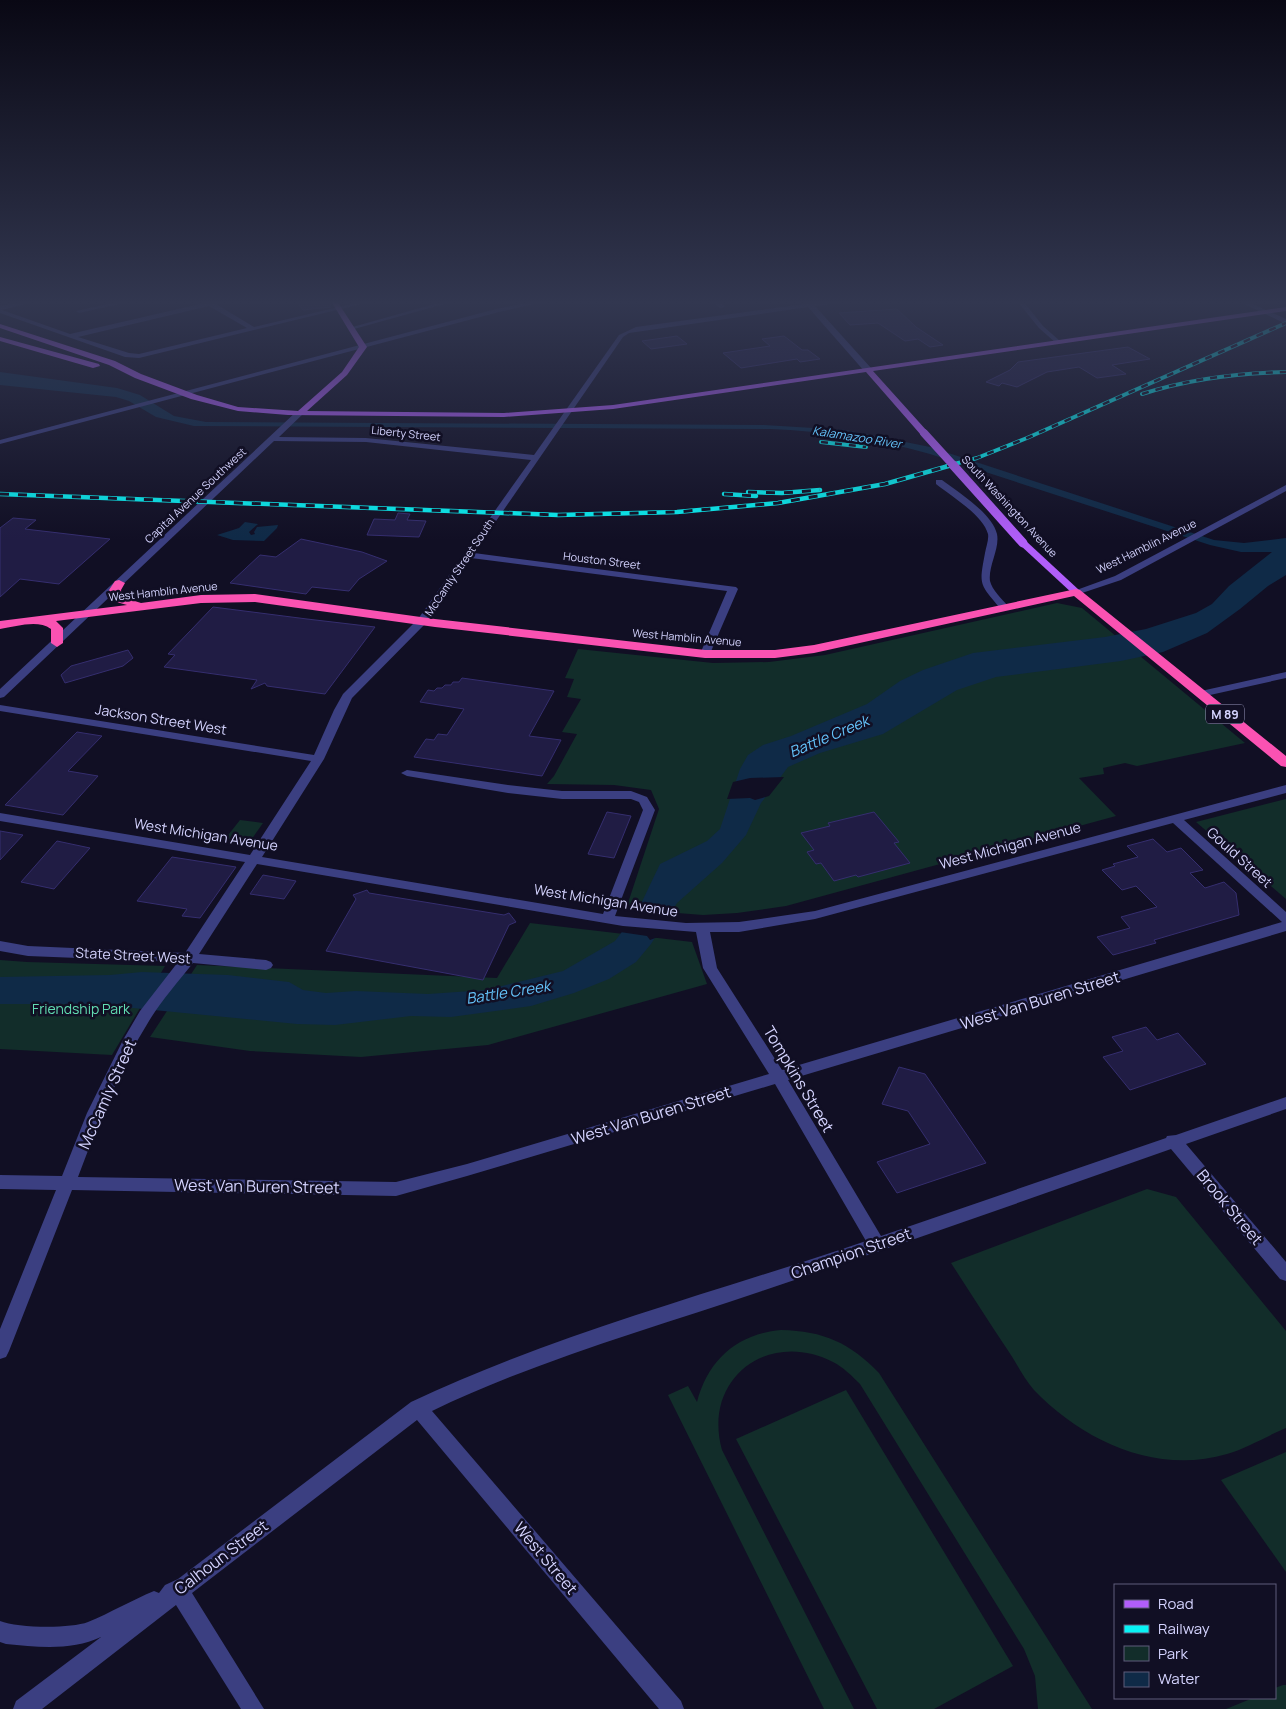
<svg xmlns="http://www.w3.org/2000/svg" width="1286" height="1709" font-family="Manrope,sans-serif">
<rect width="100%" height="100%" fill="#110f24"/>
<!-- green -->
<g fill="#122d2a">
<polygon points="1057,603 1082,608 1245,743 1137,766 1125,763 1103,768 1104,774 1079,778 1116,816 786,906 737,913 703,915 626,909 659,809 651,790 614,785 547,784 554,776 577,734 562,732 581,699 567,697 574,679 565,678 578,649 713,663 769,662 825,655"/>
<polygon points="1286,799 1286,899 1196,822"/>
<polygon points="240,820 263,823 249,843 225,839"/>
<polygon points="530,923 692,942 707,984 488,1045 361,1057 250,1051 150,1037 197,965 497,978"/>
<polygon points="0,960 27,962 165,966 112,1055 0,1049"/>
<path d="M1147 1189 1176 1197 1286 1331V1428C1267 1436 1247 1448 1227 1454 1156 1475 1083 1441 1034 1390 1024 1379 1016 1362 1007 1349 988 1321 970 1292 951 1263Z"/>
<path d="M781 1330C824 1331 850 1343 879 1373L1092 1709H1038L1035 1676 1024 1649 860 1384C852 1376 843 1367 833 1362 769 1329 702 1378 722 1450L854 1709H824L668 1395 688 1386 697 1402C708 1360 737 1334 781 1330Z"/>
<polygon points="846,1390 1013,1666 934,1709 877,1709 736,1439"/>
<polygon points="1286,1452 1286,1572 1221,1480"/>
<polygon points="1283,1685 1286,1685 1286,1709 1226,1709 1253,1698 1275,1698 1275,1688"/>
</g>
<!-- water -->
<g fill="#0f2a47">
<path d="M0 372 117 388 140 395 174 416 206 422 764 425 846 430 930 447 1214 540 1244 543 1286 538V575L1268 586 1240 609 1207 633 1163 652 1121 661 996 677 957 690 883 734 820 753 788 767 761 803 746 835 722 863 677 903 651 944 636 962 609 979 574 993 531 1006 451 1017 411 1016 335 1025 297 1024 92 1004H0V977L110 975 142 972 228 975 289 982 303 990 326 993 356 991 428 994 486 990 563 971 615 941 637 912 660 864 707 841 720 829 740 769 748 755 763 745 791 736 867 704 900 681 923 670 973 653 1105 637 1146 629 1196 613 1212 604 1229 586 1272 552H1241L1210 545 930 454C878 439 824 431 770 429L194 426 156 417 129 401 116 397 0 385Z"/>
<polygon points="245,522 258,524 249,532 251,535 255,534 254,532 257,527 278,525 277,528 264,541 233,540 217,535 239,528"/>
</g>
<!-- pier -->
<g fill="#110f24">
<polygon points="784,777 769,796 755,800 750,798 727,799 733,782 750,778"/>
<polygon points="634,911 655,914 660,911 664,915 673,915 658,937 650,940 647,936 620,932"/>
</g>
<!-- building -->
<g fill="#201c44" stroke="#352e6f">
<polygon points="297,301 329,301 331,307 303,310"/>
<polygon points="897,309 916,327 943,345 930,347 918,339 905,341 878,323 850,325 839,313"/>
<polygon points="677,336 687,344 651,349 642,341"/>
<polygon points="784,336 802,350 808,350 820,359 800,362 797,359 741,368 723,353 770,346 762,339"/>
<polygon points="1128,347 1150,359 1112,365 1126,374 1097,378 1079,367 1047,372 1017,387 1002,383 999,386 986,382 1010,370 1018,362"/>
<polygon points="398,513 410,514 407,520 426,521 419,537 367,535 374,519 395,520"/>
<polygon points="13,518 36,520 25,529 110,539 59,584 20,579 0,597 0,528"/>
<polygon points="301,539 362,552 387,561 359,579 349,591 312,587 306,594 230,583 260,555 276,557"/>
<polygon points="213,607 307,619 375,627 325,694 267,686 265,683 251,689 257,680 164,667 175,655 168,654"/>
<polygon points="128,650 133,658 123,666 65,683 61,675 71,666"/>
<polygon points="462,678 554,691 529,736 561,740 542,776 414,757 426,739 434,740 438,734 447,735 464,709 420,702 428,690 434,691 437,688 442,688 445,685 451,685 453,682 459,682"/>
<polygon points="77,732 102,736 68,771 98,776 63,815 5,805"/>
<polygon points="607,812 631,816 614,858 588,854"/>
<polygon points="874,812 899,842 894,843 910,863 858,877 856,875 834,881 821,863 816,864 807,852 814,850 801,833 830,826 828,823"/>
<polygon points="0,831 23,835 0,860"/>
<polygon points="1153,839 1167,852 1181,848 1203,870 1190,873 1205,888 1224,882 1236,893 1239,915 1154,940 1156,943 1113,955 1097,937 1130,928 1121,917 1157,907 1136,886 1122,890 1102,870 1115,866 1113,864 1138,857 1127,846"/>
<polygon points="57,841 90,848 54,889 21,882"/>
<polygon points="172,857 236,867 200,918 182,916 187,909 137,901"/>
<polygon points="263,875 296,881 284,899 250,894"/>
<polygon points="367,890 369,893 504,915 509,913 516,922 509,925 483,980 326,951 356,899 353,895"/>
<polygon points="1146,1027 1157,1040 1178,1033 1206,1064 1130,1090 1103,1057 1123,1051 1112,1037"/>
<polygon points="899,1067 925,1074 986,1163 897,1193 877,1162 930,1144 908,1111 882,1104"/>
</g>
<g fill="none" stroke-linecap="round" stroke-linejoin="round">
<!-- minor -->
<g fill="#3b3f81" fill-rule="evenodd">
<path d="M25 301H37L2 310 70 334 204 303 203 301H223L216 304 254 327 364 301H374L139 358 125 357 0 313V306ZM209 306 247 328 139 354 129 353 78 337Z"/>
<polygon points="121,301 133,301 79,313 76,311"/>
<polygon points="445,301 455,301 354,329 349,328"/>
<polygon points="535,301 547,301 499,312 0,444 0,440 496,309"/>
<polygon points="712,301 719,301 725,307 720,308"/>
<path d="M803 301H809L811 303 843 301 840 303 815 306 871 368V372H865L808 307 629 333 623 337 474 553 736 587 738 589 709 656H701L700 654 727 591 471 558 426 623 352 698 324 759 262 857 603 914 643 810 639 802 631 799H562L508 793 407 776 401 773 407 770 508 785 562 791H631L647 797 655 810 615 916 686 923 739 922 815 911 1286 785V793L1184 820 1286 912V931L788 1080 881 1236 1166 1138 1167 1136 1176 1135 1286 1097V1109L1186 1144 1286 1262V1281L1280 1279 1171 1149C1035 1197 899 1245 762 1291 650 1329 538 1360 432 1411L681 1701 684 1709H659L417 1420 192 1593 264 1709H241L176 1605 42 1709H13L16 1701 101 1637C72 1651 37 1647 6 1644L0 1642V1621C17 1628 70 1629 88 1622 110 1613 132 1600 154 1591L159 1593 165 1585 178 1579 411 1402C557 1333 714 1293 866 1241L775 1084 467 1176 396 1196 72 1190 9 1351 6 1357 0 1359V1329L56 1190 0 1189V1175L62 1176 87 1113 123 1040 140 1011 178 962 28 956 0 951V941L28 946 185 953 245 862 0 821V813L250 855 311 761 0 711V705L314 755 334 710 343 694 418 619 531 460 366 442 274 441 4 697 0 698V689L297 411 304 413 279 437 366 438 534 455 619 335 636 327 805 304ZM1173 823 1282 922 782 1070 717 968 710 932H739L815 919ZM257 864 623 926 696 932 703 968 769 1074 467 1164 396 1182 78 1177C98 1124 119 1069 149 1021 161 1001 178 982 193 963L266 970 271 968 273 965 271 962 266 960 199 954Z"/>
<polygon points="1017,301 1023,301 1043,326 1060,341 1060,343 1056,343 1039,328"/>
<polygon points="1238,301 1246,301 1286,319 1286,324"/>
<path d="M936 480H942C959 493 992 513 997 534 1000 549 988 566 990 581 992 590 1002 599 1008 606L1006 608H1000C979 583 979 585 985 553 986 547 989 540 988 534 983 515 951 496 936 484Z"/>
<polygon points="1286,485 1286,491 1121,580 1076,595 1071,592 1115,576"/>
<polygon points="1286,672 1286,678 1201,697 1196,694 1201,691"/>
</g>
<!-- major -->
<g fill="#b15efa" fill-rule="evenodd">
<polygon points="331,301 337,301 367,347 347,375 307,411 504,413 613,405 1286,307 1286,311 873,371 927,431 927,435 921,435 866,372 613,409 504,417 288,415 238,411 191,399 135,378 109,365 0,328 0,324 115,361 141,374 197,395 238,407 298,411 342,372 359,347"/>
<polygon points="0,337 99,364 100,366 93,368 0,341"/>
<polygon points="1023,540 1026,541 1079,590 1079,594 1073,594 1020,545 1018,543"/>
</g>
<!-- highway -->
<path fill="#fa52b2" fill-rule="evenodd" d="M119 580 125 583 121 590 122 597 141 603 201 595 255 594 435 619 705 650H775L814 645 1076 589 1080 590 1286 756V767L1281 766 1074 596 814 653 775 658H705L435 627 255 602 201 603 56 621 63 628V643L57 647 51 643V629C37 619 16 627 0 629V621L127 605 113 601 109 590 115 581Z"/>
<!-- rail-far1 casing -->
<g stroke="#08f3f5" stroke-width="4">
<g id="rail-far1">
<path d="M1142 394C1189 379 1237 373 1286 372"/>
<polyline points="821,442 866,447"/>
<polyline points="947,466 977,458 1027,438 1286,323"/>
</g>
</g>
<!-- rail casing -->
<g stroke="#08f3f5" stroke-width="4.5">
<g id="rail">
<polyline points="748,492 782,493 820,490"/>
<polyline points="0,494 558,515 677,512 778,503 885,484 952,465"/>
<polyline points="724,494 756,496"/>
</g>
</g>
<!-- rail-far1 -->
<use href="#rail-far1" stroke="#110f24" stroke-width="2.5" stroke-dasharray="7" stroke-linecap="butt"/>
<!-- rail -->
<use href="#rail" stroke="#110f24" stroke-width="3" stroke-dasharray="9" stroke-linecap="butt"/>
<!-- major-bridge-far1 -->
<polyline stroke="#b15efa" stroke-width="8" points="924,433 954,466"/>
<!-- major-bridge -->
<polyline stroke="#b15efa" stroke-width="9" points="953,465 1023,543"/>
</g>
<!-- sky -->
<linearGradient id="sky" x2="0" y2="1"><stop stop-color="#090814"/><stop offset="0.56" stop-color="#323750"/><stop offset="1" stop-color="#323750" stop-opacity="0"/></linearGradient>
<rect width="1286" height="540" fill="url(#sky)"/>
<g text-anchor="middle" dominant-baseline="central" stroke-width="5" stroke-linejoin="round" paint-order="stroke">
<!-- far-street labels -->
<g font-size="11" fill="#d4d3fe" stroke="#110f24">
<text transform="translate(406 433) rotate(6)">Liberty Street</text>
<text transform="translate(195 495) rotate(-43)">Capital Avenue Southwest</text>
<text transform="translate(1010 506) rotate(47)">South Washington Avenue</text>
<text transform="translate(1146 546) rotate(-26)">West Hamblin Avenue</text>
<text transform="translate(602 560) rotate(7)">Houston Street</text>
<text transform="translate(459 567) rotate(-56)">McCamly Street South</text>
<text transform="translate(163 591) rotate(-6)">West Hamblin Avenue</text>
<text transform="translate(687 637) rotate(5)">West Hamblin Avenue</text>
</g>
<!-- far-water labels -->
<g font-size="12" font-style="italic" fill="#64c3fa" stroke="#110f24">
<text transform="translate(857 437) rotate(9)">Kalamazoo River</text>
</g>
<!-- shield labels -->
<rect fill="#110f24" stroke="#9a98bd" stroke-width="1" x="1206" y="704.5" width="38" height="19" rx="4"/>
<g font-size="12" font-weight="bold" fill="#d4d3fe">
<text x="1225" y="714">M 89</text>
</g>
<!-- street labels -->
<g font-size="14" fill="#d4d3fe" stroke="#110f24">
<text transform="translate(161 719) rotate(9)">Jackson Street West</text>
<text transform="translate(206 834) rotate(9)">West Michigan Avenue</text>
<text transform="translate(1010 845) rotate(-15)">West Michigan Avenue</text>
<text transform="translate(1240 857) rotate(42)">Gould Street</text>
<text transform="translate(606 900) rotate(9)">West Michigan Avenue</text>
<text transform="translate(133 955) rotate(3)">State Street West</text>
</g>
<!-- park labels -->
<g font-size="14" fill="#61dcb2" stroke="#110f24">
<text x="81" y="1008">Friendship Park</text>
</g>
<!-- water labels -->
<g font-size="15" font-style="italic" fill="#64c3fa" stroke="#110f24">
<text transform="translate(829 736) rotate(-23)">Battle Creek</text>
<text transform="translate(508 992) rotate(-9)">Battle Creek</text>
</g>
<!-- near-street labels -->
<g font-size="16" fill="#d4d3fe" stroke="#110f24">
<text transform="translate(1040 1000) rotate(-17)">West Van Buren Street</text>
<text transform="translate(799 1079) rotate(59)">Tompkins Street</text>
<text transform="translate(107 1094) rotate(-66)">McCamly Street</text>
<text transform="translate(651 1115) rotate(-17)">West Van Buren Street</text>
<text transform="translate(257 1186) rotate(1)">West Van Buren Street</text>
<text transform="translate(1230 1207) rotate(50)">Brook Street</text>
<text transform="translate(851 1253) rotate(-19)">Champion Street</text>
<text transform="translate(221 1557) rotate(-37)">Calhoun Street</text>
<text transform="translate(546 1558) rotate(50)">West Street</text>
</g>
</g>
<!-- legend -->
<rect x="1114" y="1584" width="162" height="115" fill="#110f24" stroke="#5f5d7b"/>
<rect x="1124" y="1600" width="25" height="8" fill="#b15efa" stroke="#5f5d7b"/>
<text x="1158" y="1609" font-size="15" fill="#d4d3fe">Road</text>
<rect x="1124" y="1625" width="25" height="8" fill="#08f3f5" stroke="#5f5d7b"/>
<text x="1158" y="1634" font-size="15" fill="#d4d3fe">Railway</text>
<rect x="1124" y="1646" width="25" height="15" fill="#122d2a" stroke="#5f5d7b"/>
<text x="1158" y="1659" font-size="15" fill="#d4d3fe">Park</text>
<rect x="1124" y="1672" width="25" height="15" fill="#0f2a47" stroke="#5f5d7b"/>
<text x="1158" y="1684" font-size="15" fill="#d4d3fe">Water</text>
</svg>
